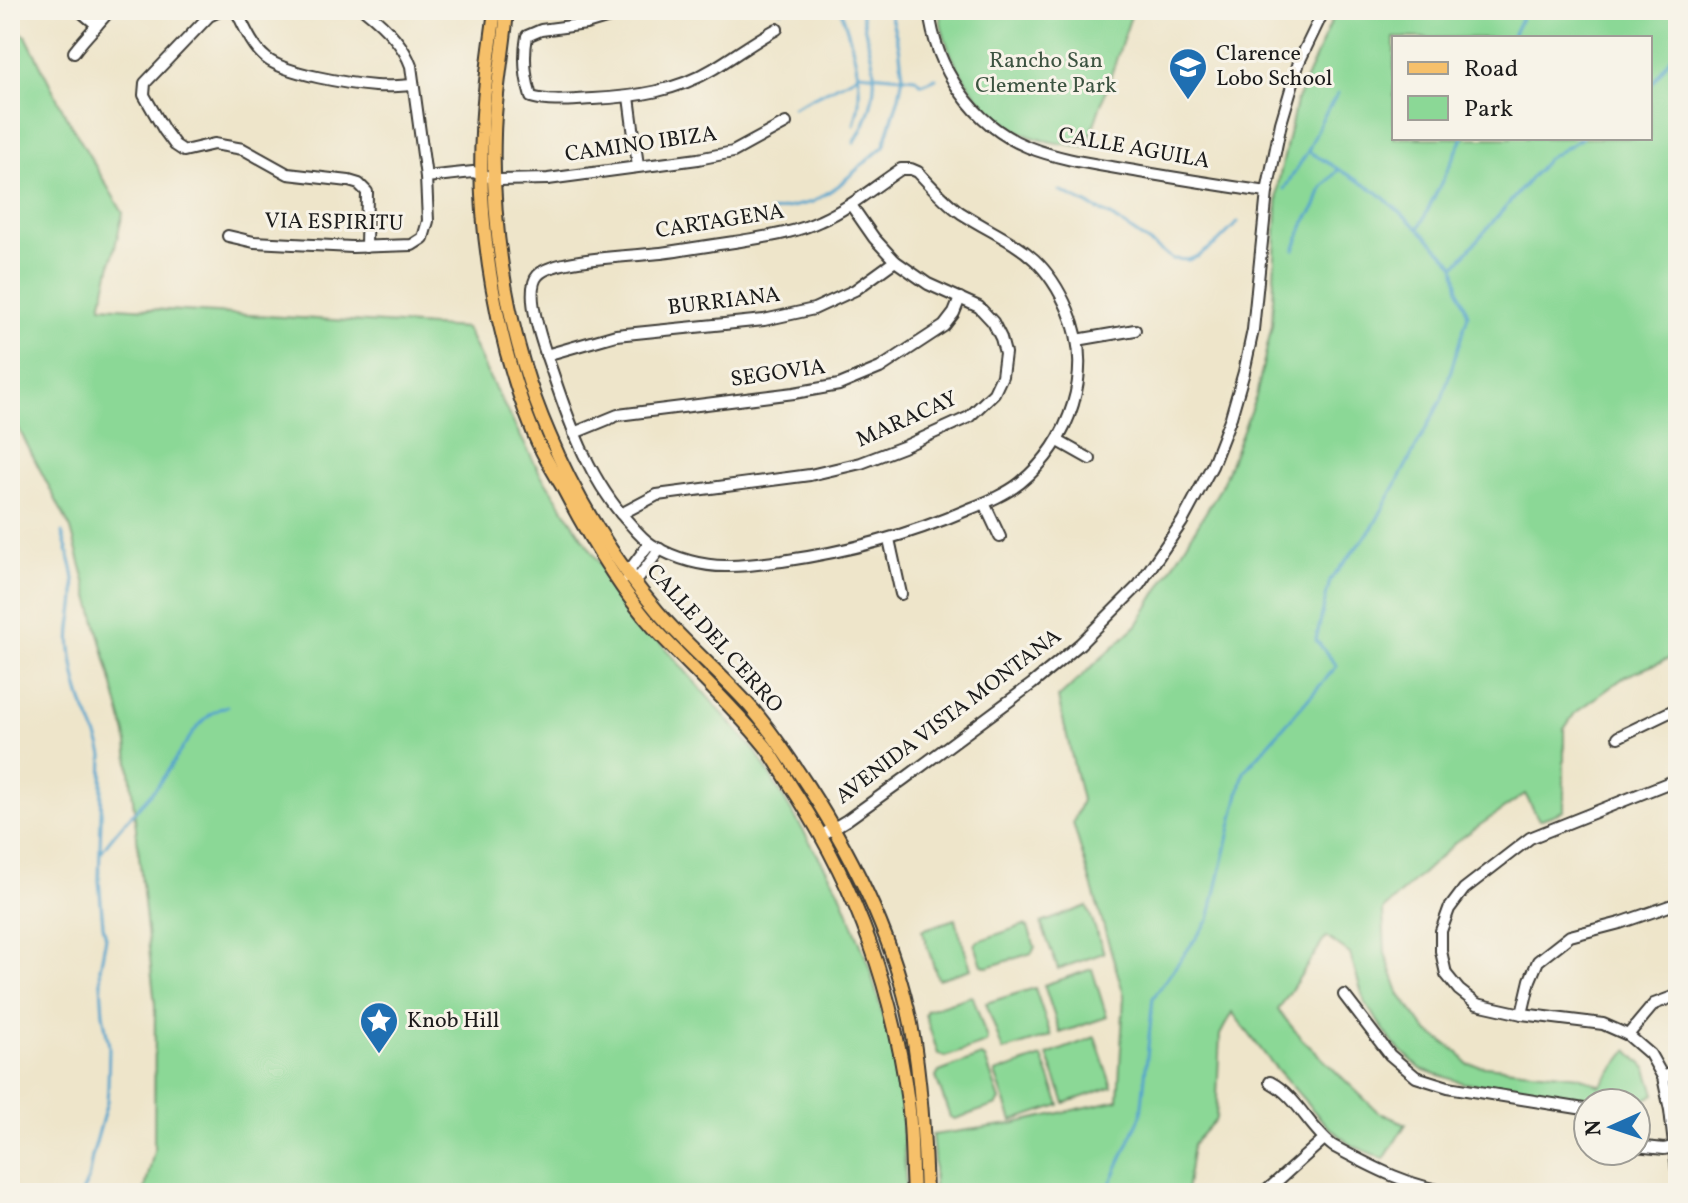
<svg xmlns="http://www.w3.org/2000/svg" width="1688" height="1203" font-family="Vollkorn,serif">
<rect width="100%" height="100%" fill="#f7f3e8"/>
<filter id="ink" filterUnits="userSpaceOnUse"><feTurbulence type="fractalNoise" baseFrequency=".0125" numOctaves="2"/><feDisplacementMap in="SourceGraphic" scale="16" xChannelSelector="R" yChannelSelector="G"/><feConvolveMatrix kernelMatrix="1 2 1 2 8 2 1 2 1" color-interpolation-filters="sRGB"/></filter>
<filter id="wash" filterUnits="userSpaceOnUse"><feTurbulence type="fractalNoise" baseFrequency=".006" numOctaves="4" result="noise"/><feDisplacementMap in="SourceGraphic" scale="32" xChannelSelector="R" yChannelSelector="G"/><feGaussianBlur stdDeviation="1.8" result="paint"/><feColorMatrix in="noise" values="0 0 0 0 0 0 0 0 0 0 0 0 0 0 0 0 0 1.4 0 .05"/><feComposite in="paint" operator="in"/></filter>
<g filter="url(#wash)">
<rect width="100%" height="100%" fill="#eee5ca"/>
<!-- green -->
<g fill="#8bd896" stroke="#547a59" stroke-width="2" fill-rule="evenodd">
<path d="M939 10H1133L1091 134 1090 147C1069 145 1049 143 1029 136 983 117 944 60 939 10Z"/>
<path d="M1338 10H1678V655L1626 676 1575 713 1564 729V811L1539 820 1525 794 1457 841 1383 910 1385 953 1400 995 1427 1031 1459 1053 1467 1064 1579 1076 1600 1086 1628 1050 1647 1069 1655 1094 1636 1104 1595 1103 1590 1099 1577 1096 1463 1083 1421 1069 1393 1043 1365 1003 1350 954 1326 937 1278 1010 1301 1038 1378 1112 1406 1124 1384 1159 1351 1145 1326 1125 1270 1061 1232 1012 1220 1035 1216 1119 1193 1144 1186 1193H934V1159L932 1135 1011 1124 1118 1100 1124 995 1073 823 1082 800 1058 698 1137 625 1221 487 1256 396 1272 325 1278 184 1296 102 1331 22ZM1394 38H1650V138H1394Z"/>
<polygon points="10,25 26,36 66,116 123,213 101,306 466,328 489,377 540,473 626,603 756,752 840,892 868,963 891,1043 901,1096 906,1193 144,1193 154,1151 155,1005 126,734 71,529 10,412"/>
<polygon points="1087,906 1104,953 1058,969 1041,923"/>
<polygon points="955,919 971,969 938,979 922,930"/>
<polygon points="1024,925 1028,927 1035,947 1032,953 988,967 982,965 975,945 978,941"/>
<polygon points="1092,969 1107,1017 1060,1033 1044,985"/>
<polygon points="1035,988 1051,1036 1003,1051 986,1003"/>
<polygon points="971,996 973,997 987,1039 986,1043 945,1057 938,1054 925,1014 927,1010"/>
<polygon points="1095,1037 1112,1087 1065,1103 1047,1055"/>
<polygon points="981,1056 985,1058 1000,1100 997,1105 955,1119 950,1117 936,1077 939,1072"/>
<polygon points="1042,1057 1060,1105 1012,1121 995,1073"/>
</g>
<g fill="none" stroke-linecap="round" stroke-linejoin="round">
<!-- stream -->
<g stroke="#52a3cc" stroke-width="3">
<path d="M841 10C850 39 861 69 859 100 859 108 856 117 854 125"/>
<polyline points="781,11 782,10"/>
<polyline points="1512,38 1525,10"/>
<polyline points="1650,87 1678,47"/>
<polyline points="793,107 851,79 856,76 858,73 915,78 922,84 936,78"/>
<path d="M854 143C867 122 876 97 874 72 872 51 864 31 861 10"/>
<polyline points="1284,189 1308,151 1322,119 1338,93"/>
<polyline points="1060,191 1109,215 1173,259 1188,260 1199,256 1218,242 1238,222"/>
<polyline points="769,212 813,202 838,186 884,146 899,97 903,76 899,46 889,10"/>
<polyline points="1419,228 1463,138"/>
<polyline points="1294,250 1305,222 1316,206 1322,188 1338,170"/>
<polyline points="1456,265 1547,159 1582,138"/>
<path d="M62 533C68 553 75 572 75 594 75 613 68 627 71 649 73 666 78 693 85 709 92 725 99 738 103 755L99 880 103 925 106 937 100 968 103 1014 109 1046 108 1086 107 1102 92 1157 88 1180 82 1193"/>
<path d="M101 852C118 827 135 812 154 790 175 766 195 714 227 706"/>
<polyline points="1106,1193 1141,1115 1153,998 1209,920 1244,772 1337,666 1316,640 1330,580 1373,527 1442,399 1468,315 1459,290 1455,265 1419,229 1377,192 1308,151"/>
</g>
</g>
</g>
<g filter="url(#ink)">
<g fill="none" stroke-linecap="round" stroke-linejoin="round">
<!-- minor casing -->
<g stroke="#3c3a36" stroke-width="14">
<g id="minor">
<polyline points="79,10 97,25"/>
<polyline points="222,10 209,16 145,83 144,95 164,130 175,145 184,151 214,144 243,149 288,174 349,181 359,184 367,192 366,247"/>
<path d="M236 10C244 26 252 47 266 58 285 74 350 84 375 86 388 87 401 86 413 85"/>
<path d="M633 10 586 24 541 30 527 36C523 57 525 77 531 97 551 103 571 100 593 99 635 97 677 91 713 69 735 56 754 41 777 29"/>
<path d="M929 10C935 67 973 125 1028 147 1063 161 1103 165 1140 172 1182 179 1224 186 1267 192"/>
<path d="M74 52C85 37 98 25 110 10"/>
<polyline points="629,97 638,166"/>
<path d="M901 169H911L918 172C931 186 945 202 961 213 1012 245 1042 250 1068 310 1095 372 1070 442 1020 483 1005 495 984 503 967 510 907 536 846 552 782 561 765 563 747 566 730 566 704 567 675 559 652 545 644 540 637 532 631 525 591 483 571 428 553 374 546 354 522 292 538 275 553 258 636 256 661 253 685 250 710 245 734 242 763 237 793 234 820 221 850 208 874 187 901 169Z"/>
<polyline points="426,177 473,172 499,180 548,179 698,159 733,152 786,123"/>
<path d="M228 236 254 242 352 247 412 245 423 238 428 221 426 177 411 66C403 43 384 25 365 10"/>
<polyline points="1077,340 1135,330"/>
<polyline points="546,355 616,335 764,320 814,309 855,290 895,261"/>
<polyline points="574,433 618,415 794,393 839,385 880,368 944,326 954,313 960,298"/>
<polyline points="1058,441 1090,459"/>
<polyline points="984,503 1000,537"/>
<polyline points="621,514 657,495 810,475 861,463 903,447 969,417 994,393 1002,376 1005,353 1001,338 993,322 979,307 928,284 895,261 874,238 851,205"/>
<polyline points="889,539 901,594"/>
<polyline points="630,576 639,577 660,549"/>
<polyline points="628,578 630,576 631,568 649,544"/>
<polyline points="1618,737 1678,708"/>
<polyline points="1678,779 1530,838 1464,889 1449,909 1441,931 1441,951 1446,974 1459,990 1477,1004 1522,1014 1603,1024 1628,1035 1650,1054 1663,1077 1670,1110 1678,1180"/>
<polyline points="827,832 847,820 904,779 1032,684 1080,644 1139,585 1182,522 1212,466 1231,417 1244,372 1253,330 1267,192 1281,123 1299,62 1324,10"/>
<polyline points="1344,995 1390,1055 1416,1077 1448,1087 1584,1109 1588,1112"/>
<polyline points="1522,1014 1530,980 1538,961 1570,936 1620,923 1678,903"/>
<polyline points="1628,1035 1654,1004 1678,995"/>
<polyline points="1663,1077 1678,1071"/>
<path d="M1270 1082C1297 1096 1309 1128 1333 1146 1372 1167 1413 1189 1458 1193"/>
<polyline points="1636,1146 1664,1149 1678,1146"/>
<polyline points="1264,1193 1324,1139"/>
</g>
</g>
<!-- major casing -->
<g stroke="#3c3a36" stroke-width="16">
<g id="major">
<path d="M495 10C490 51 483 92 482 133 477 231 497 344 534 434 541 452 552 469 562 486 586 532 620 590 654 628 691 668 732 705 766 747 778 763 787 781 798 797 858 892 893 990 908 1102 912 1132 911 1163 913 1193"/>
<path d="M507 10C504 51 495 92 494 134 491 233 509 342 549 434 575 497 614 560 658 612 688 647 724 676 754 711 773 734 790 759 807 785 854 858 894 938 911 1024 921 1080 924 1136 926 1193"/>
</g>
</g>
<!-- minor -->
<use href="#minor" stroke="#fff" stroke-width="10"/>
<!-- major -->
<use href="#major" stroke="#f6c06b" stroke-width="12"/>
</g>
</g>
<!-- icons -->
<defs>
<g id="school-pin" transform="scale(2)"><path d="M0 17L-7.5 6A9.5 9.5 0 1 1 7.5 6Z" fill="#1f6fb2" stroke="#f7f3e8"/><path d="M0-5L7-2L0 1L-7-2ZM-4 1L0 2.5L4 1V4Q0 6-4 4Z" fill="#fff"/></g>
<g id="sight-pin" transform="scale(2)"><path d="M0 17L-7.5 6A9.5 9.5 0 1 1 7.5 6Z" fill="#1f6fb2" stroke="#f7f3e8"/><path d="M0-6L1.8-2.2L6-1.7L2.9 1.2L3.7 5.4L0 3.3L-3.7 5.4L-2.9 1.2L-6-1.7L-1.8-2.2Z" fill="#fff"/></g>
</defs>
<g fill-rule="evenodd">
<use href="#school-pin" x="1188" y="67"/>
<use href="#sight-pin" x="379" y="1021"/>
</g>
<g text-anchor="middle" dominant-baseline="central" stroke-width="6" stroke-linejoin="round" paint-order="stroke">
<!-- poi labels -->
<g font-size="22" fill="#1c1c1c" stroke="#f7f3e8" text-anchor="start">
<text x="1216" y="54">Clarence<tspan x="1216" dy="25">Lobo School</tspan></text>
<text x="407" y="1021">Knob Hill</text>
</g>
<!-- park labels -->
<g font-size="22" fill="#3d5441" stroke="#f7f3e8">
<text x="1046" y="61">Rancho San<tspan x="1046" dy="25">Clemente Park</tspan></text>
</g>
<!-- street labels -->
<g font-size="22" fill="#1c1c1c" stroke="#f7f3e8">
<text transform="translate(641 145) rotate(-8)">CAMINO IBIZA</text>
<text transform="translate(1134 149) rotate(10)">CALLE AGUILA</text>
<text transform="translate(720 222) rotate(-9)">CARTAGENA</text>
<text transform="translate(334 223) rotate(1)">VIA ESPIRITU</text>
<text transform="translate(724 302) rotate(-7)">BURRIANA</text>
<text transform="translate(778 374) rotate(-8)">SEGOVIA</text>
<text transform="translate(907 420) rotate(-24)">MARACAY</text>
<text transform="translate(714 639) rotate(48)">CALLE DEL CERRO</text>
<text transform="translate(949 717) rotate(-37)">AVENIDA VISTA MONTANA</text>
</g>
</g>
<!-- margin -->
<rect width="1688" height="1203" fill="none" stroke="#f7f3e8" stroke-width="40"/>
<!-- legend -->
<rect x="1392" y="36" width="260" height="104" fill="#f7f3e8" stroke="#9f9d96" stroke-width="2"/>
<rect x="1408" y="62" width="40" height="12" fill="#f6c06b" stroke="#9f9d96" stroke-width="2"/>
<text x="1464" y="76" font-size="24" fill="#1c1c1c">Road</text>
<rect x="1408" y="96" width="40" height="24" fill="#8bd896" stroke="#9f9d96" stroke-width="2"/>
<text x="1464" y="116" font-size="24" fill="#1c1c1c">Park</text>
<!-- north arrow -->
<g transform="translate(1612 1127) rotate(267)"><circle r="38" fill="#f7f3e8" stroke="#9f9d96" stroke-width="2"/>
<path d="M0-6L14 30L0 20L-14 30Z" fill="#1f6fb2"/>
<text y="-12" font-size="22" font-weight="bold" text-anchor="middle" fill="#1c1c1c">N</text>
</g>
</svg>
